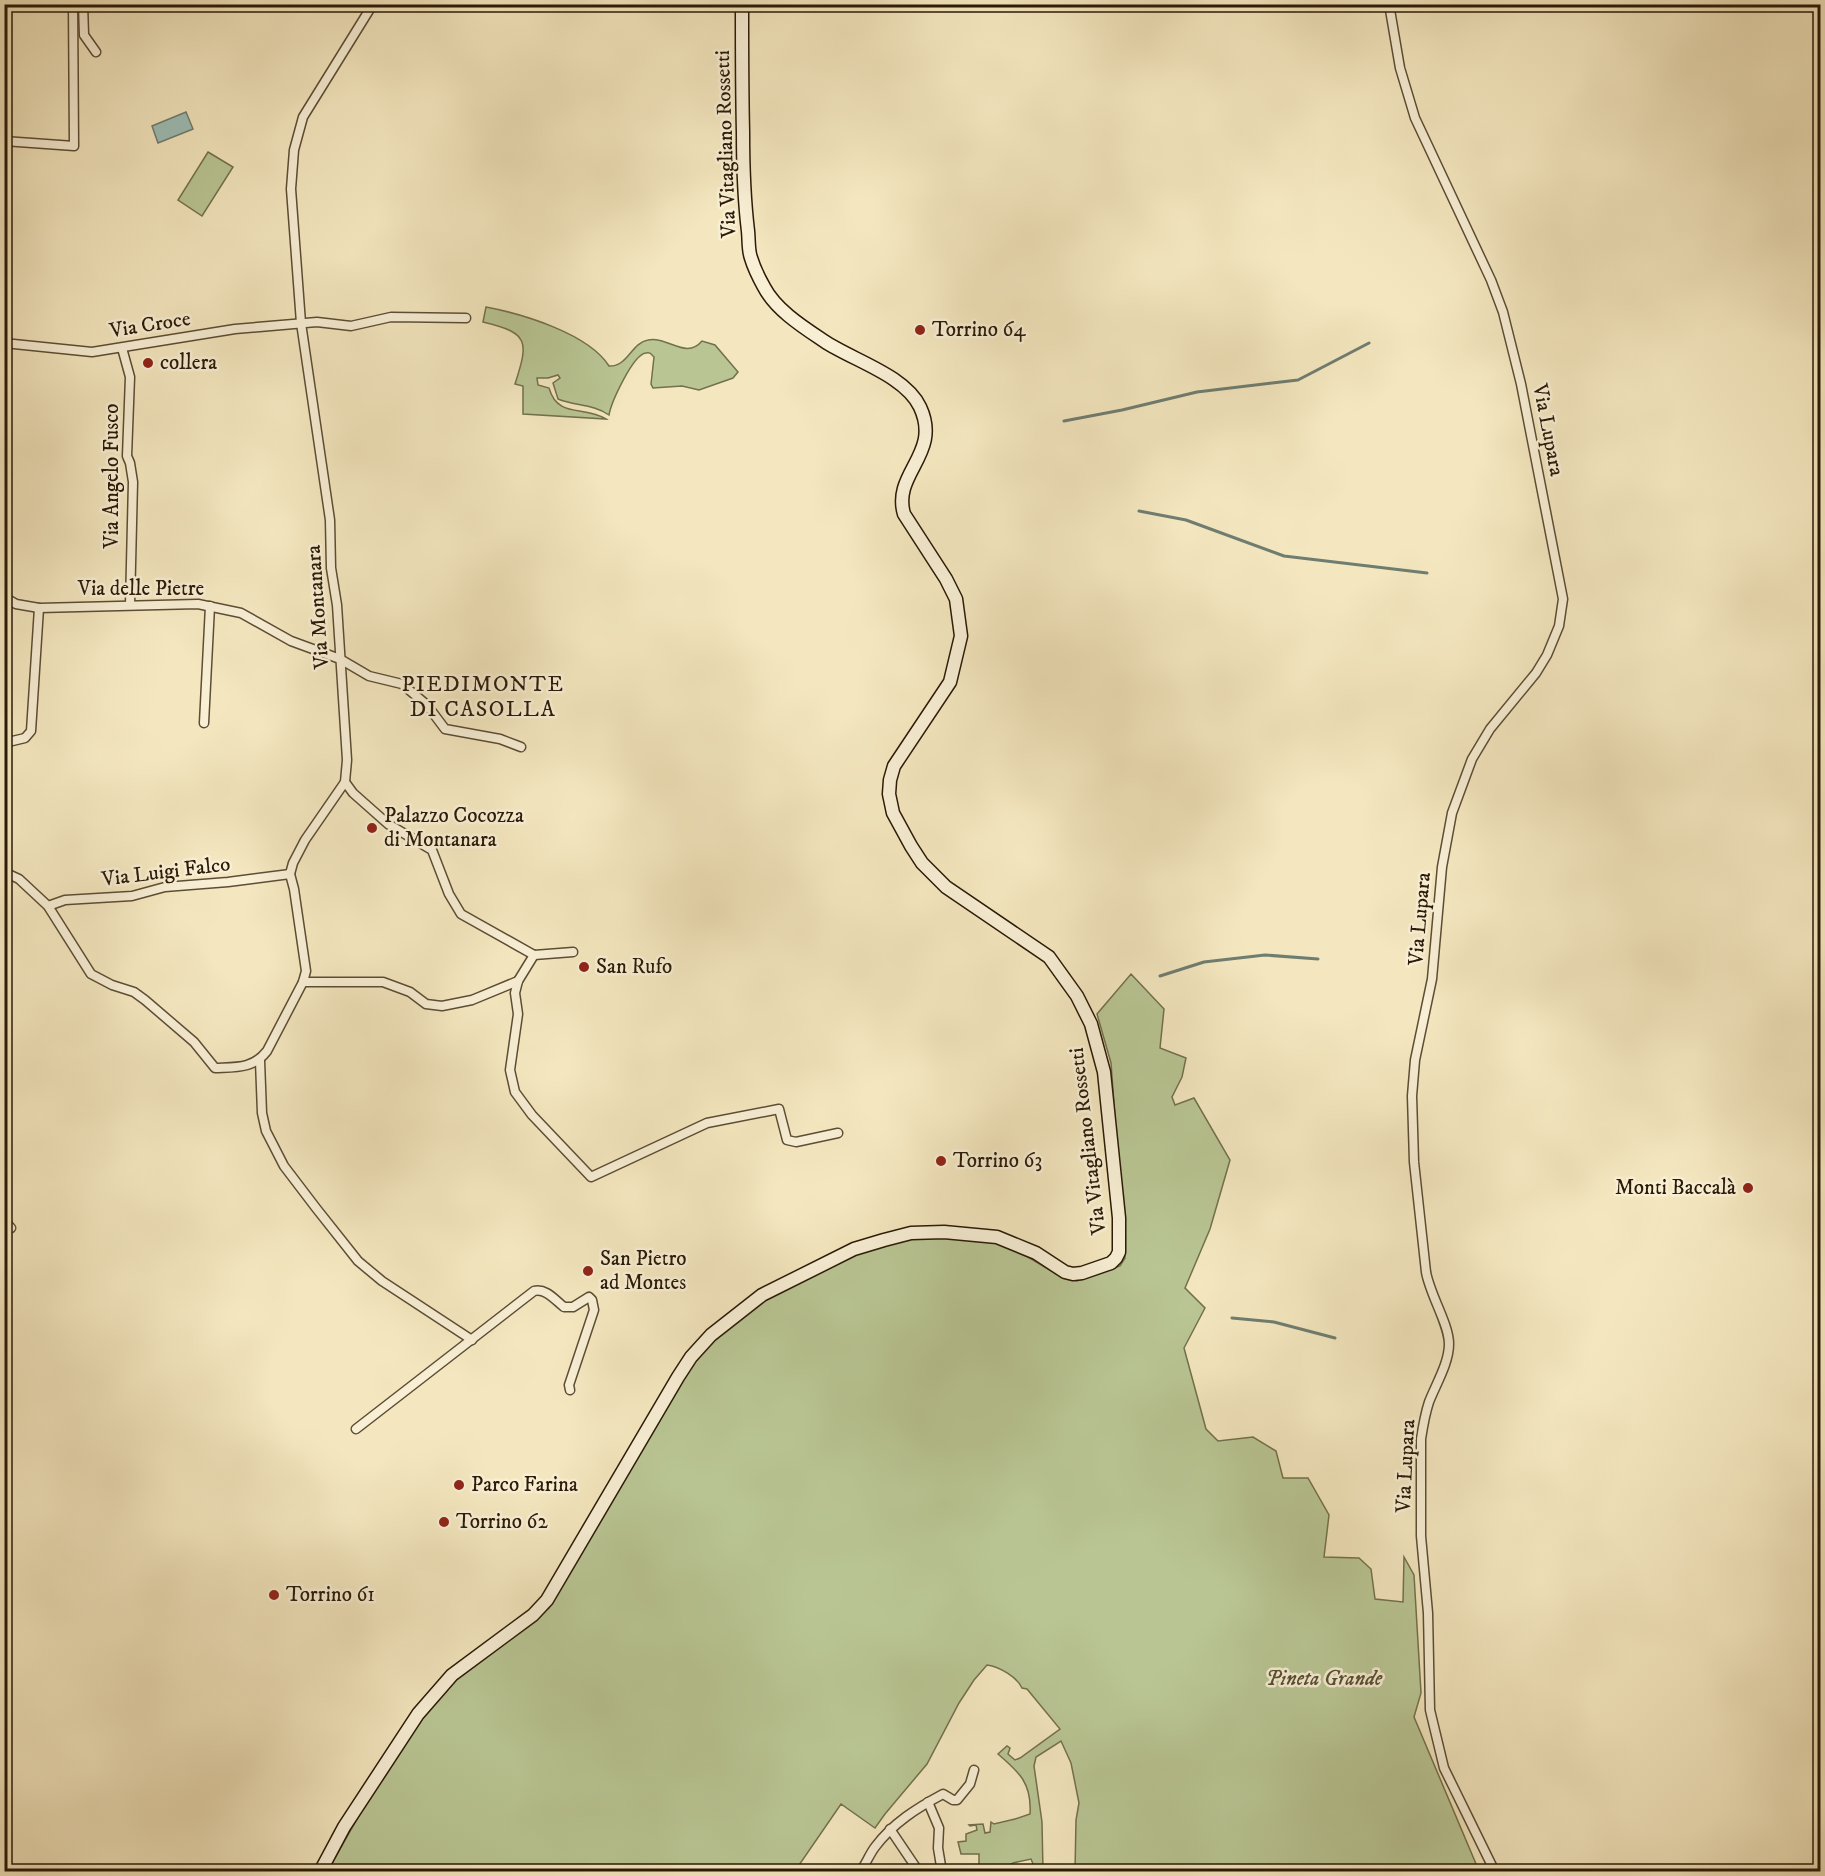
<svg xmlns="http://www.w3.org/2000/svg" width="1825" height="1876" font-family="'IM FELL DW Pica',serif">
<rect width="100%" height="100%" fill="#f4e7bf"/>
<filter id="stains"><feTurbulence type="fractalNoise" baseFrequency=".00333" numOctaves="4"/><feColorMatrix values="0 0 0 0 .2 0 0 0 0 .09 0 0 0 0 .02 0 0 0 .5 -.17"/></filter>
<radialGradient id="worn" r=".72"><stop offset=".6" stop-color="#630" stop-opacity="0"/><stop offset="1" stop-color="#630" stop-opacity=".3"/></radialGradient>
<!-- green -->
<g fill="#b9c694" stroke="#72704d" stroke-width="1.5">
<polygon points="208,152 233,167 202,216 178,200"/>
<path d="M486 307C523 314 589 334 609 366 628 367 631 343 648 340 668 336 686 360 702 341L715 345 738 372 733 378 699 390 682 386 653 388 651 384 654 357C651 354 650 352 646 353 633 354 611 403 609 415 593 404 575 406 558 399L553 383 560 378 558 375 548 378H537L538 385 549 388C558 419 584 405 606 419L523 414V386L515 384C529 341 529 333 483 322Z"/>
<path d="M1131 974 1164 1009 1160 1048 1186 1058 1182 1077 1172 1097 1175 1105 1194 1098 1230 1160 1210 1229 1185 1288 1205 1308 1184 1348 1206 1429 1218 1441 1253 1437 1276 1451 1283 1478H1308L1329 1515 1324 1557 1359 1558 1371 1569 1375 1599 1403 1602 1404 1557 1414 1575 1421 1693 1414 1717 1479 1871H1075L1076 1820 1079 1803 1071 1763 1061 1741 1036 1757 1034 1766 1042 1822 1043 1871H1036L1031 1859 1013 1863 1006 1867V1871H979V1854H961L958 1842 966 1841V1834L977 1830 976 1825 970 1826 969 1825 983 1824 985 1833 990 1832 991 1822 994 1824 1015 1819 1030 1814C1032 1783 1019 1772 998 1754L1007 1746 1010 1748 1008 1754 1015 1760 1020 1758 1060 1729 1027 1689 1022 1688C1017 1677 1000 1667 987 1665L974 1680 959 1703 927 1764 885 1814 875 1828 841 1804 795 1871 327 1872 377 1784 413 1730 439 1697 458 1677 549 1608 689 1367 711 1342 772 1295 859 1253 908 1239 942 1237 988 1240 1018 1251 1058 1275 1077 1281 1120 1266 1125 1258 1111 1063 1097 1014Z"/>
</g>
<!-- water -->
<polygon fill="#9dbfb8" stroke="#6f7d71" stroke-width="1.5" points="186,112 193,129 158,143 152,126"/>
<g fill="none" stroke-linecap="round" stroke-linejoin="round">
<!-- stream -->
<g stroke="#6f7d71" stroke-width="3">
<polyline points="1064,421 1122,410 1197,392 1298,380 1369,343"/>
<polyline points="1139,511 1186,520 1284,556 1427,573"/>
<polyline points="1160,976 1204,962 1265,955 1318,959"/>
<polyline points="1232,1318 1274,1322 1335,1338"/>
</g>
<!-- street casing -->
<g stroke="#5c4d34" stroke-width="11">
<g id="street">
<polyline points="83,4 84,35 96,52"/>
<path d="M1389 4 1400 68 1415 118 1491 280 1503 312 1521 384 1563 599 1559 626 1547 655 1536 673 1490 729 1472 759 1452 813 1442 867 1432 979 1415 1060 1412 1096 1414 1162 1426 1272C1430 1295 1449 1324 1449 1344 1449 1363 1436 1384 1429 1402 1425 1414 1423 1426 1421 1439V1536L1428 1613 1430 1710 1444 1768 1495 1872"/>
<polyline points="4,141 74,146 73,4"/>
<polyline points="4,343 92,352 235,329 317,322 351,326 391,317 466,318"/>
<polyline points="122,348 130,377 127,456 130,463 133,482 130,605"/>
<polyline points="4,597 16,604 39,608 198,604 241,613 291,641 340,659 369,676 402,684 427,705 445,729 500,739 521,747"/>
<polyline points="204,723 210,606"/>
<polyline points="4,743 25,738 31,731 39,608"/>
<polyline points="345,782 353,793 388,824 432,850 449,894 461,914 534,955"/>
<path d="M4 872 19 879 48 906 91 974 112 985 134 992 145 1000 194 1042 215 1068C236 1067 253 1069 267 1051L303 982 306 971 294 889 290 874"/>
<polyline points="290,874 293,863 305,840 345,782 347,760 337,605 331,568 330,520 301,323 291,189 294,150 303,117 373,4"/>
<polyline points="48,906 65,900 132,896 165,887 228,882 290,874"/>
<polyline points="534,955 518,981 515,993 518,1014 510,1070 515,1092 532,1115 591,1177 707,1123 779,1109 787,1140 796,1142 838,1133"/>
<polyline points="534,955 573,952"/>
<polyline points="303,982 383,982 410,992 426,1004 442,1006 472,1000 518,981"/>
<polyline points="260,1061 262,1113 266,1131 284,1166 316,1208 358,1261 382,1281 472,1340"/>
<polyline points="4,1220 11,1228"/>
<path d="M356 1429 534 1291C546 1288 555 1300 564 1307H573L589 1297 592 1300 594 1310 569 1385 570 1390"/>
<polyline points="928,1802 939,1828 938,1848 942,1872"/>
<polyline points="890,1829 919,1872"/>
<path d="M860 1872C866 1864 869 1855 875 1847 893 1823 917 1808 943 1794L953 1800H957L970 1784 974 1770"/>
</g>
</g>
<!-- secondary casing -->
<g stroke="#2a1a06" stroke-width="15">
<path id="secondary" d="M320 1872 344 1827 418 1714 452 1675 533 1615 547 1600 678 1377 691 1357 711 1335 762 1295 854 1249 884 1240 911 1233 944 1232 997 1237 1036 1253 1065 1272 1073 1274 1082 1273 1111 1263 1116 1258 1119 1252V1218L1104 1072 1091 1024 1077 996 1049 957 946 887 922 863 911 846 893 813 889 794 890 780 894 766 950 682 961 636 956 599 946 579 904 514C892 473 942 454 920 407 905 375 852 360 824 341 803 327 776 310 764 287 759 278 754 268 751 258 748 250 749 240 748 231 744 198 743 165 743 132 742 89 742 47 742 4"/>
</g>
<!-- street -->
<use href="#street" stroke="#f8efd5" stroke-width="8"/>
<!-- secondary -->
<use href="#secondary" stroke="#f8efd5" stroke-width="12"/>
</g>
<!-- markers -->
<g fill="#8f2418" stroke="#f8efd5" stroke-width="2">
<circle cx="920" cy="330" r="6"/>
<circle cx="148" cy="363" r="6"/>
<circle cx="372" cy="828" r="6"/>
<circle cx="584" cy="967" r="6"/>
<circle cx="941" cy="1161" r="6"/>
<circle cx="1748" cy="1188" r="6"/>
<circle cx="588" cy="1271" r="6"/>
<circle cx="459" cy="1485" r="6"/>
<circle cx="444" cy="1522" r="6"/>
<circle cx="274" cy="1595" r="6"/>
</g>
<g text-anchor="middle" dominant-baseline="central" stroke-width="5" stroke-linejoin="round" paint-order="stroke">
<!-- street labels -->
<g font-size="21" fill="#2a1a06" stroke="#f8efd5">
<text transform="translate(726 144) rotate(-92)">Via Vitagliano Rossetti</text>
<text transform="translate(150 325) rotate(-9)">Via Croce</text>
<text transform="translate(1548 430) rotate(79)">Via Lupara</text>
<text transform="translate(112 476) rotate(-90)">Via Angelo Fusco</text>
<text x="141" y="589">Via delle Pietre</text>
<text transform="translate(318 607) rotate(-94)">Via Montanara</text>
<text transform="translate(166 872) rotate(-7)">Via Luigi Falco</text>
<text transform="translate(1420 919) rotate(-85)">Via Lupara</text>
<text transform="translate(1088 1141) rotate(-97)">Via Vitagliano Rossetti</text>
<text transform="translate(1406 1466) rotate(-87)">Via Lupara</text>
</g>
<!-- poi labels -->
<g font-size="21" fill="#2a1a06" stroke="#f8efd5" text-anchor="start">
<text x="932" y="330">Torrino 64</text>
<text x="160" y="363">collera</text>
<text x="384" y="816">Palazzo Cocozza<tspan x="384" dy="24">di Montanara</tspan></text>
<text x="596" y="967">San Rufo</text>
<text x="953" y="1161">Torrino 63</text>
<text x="1736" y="1188" text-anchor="end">Monti Baccalà</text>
<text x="600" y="1259">San Pietro<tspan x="600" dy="24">ad Montes</tspan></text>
<text x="471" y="1485">Parco Farina</text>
<text x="456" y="1522">Torrino 62</text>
<text x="286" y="1595">Torrino 61</text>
</g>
<!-- park labels -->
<g font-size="21" font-style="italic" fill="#554e31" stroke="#f8efd5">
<text x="1324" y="1679">Pineta Grande</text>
</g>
<!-- neighbourhood labels -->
<g font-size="22" letter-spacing="1.5" fill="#2a1a06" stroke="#f8efd5">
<text x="483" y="684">PIEDIMONTE<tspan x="483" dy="25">DI CASOLLA</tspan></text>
</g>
</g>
<!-- margin -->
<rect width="1825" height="1876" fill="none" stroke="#f4e7bf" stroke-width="24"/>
<rect x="6" y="6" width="1813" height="1864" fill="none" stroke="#2a1a06" stroke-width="3"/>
<rect x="12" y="12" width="1801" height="1852" fill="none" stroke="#2a1a06" stroke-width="1.5"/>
<rect width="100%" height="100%" filter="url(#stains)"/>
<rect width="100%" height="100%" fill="url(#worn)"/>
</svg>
